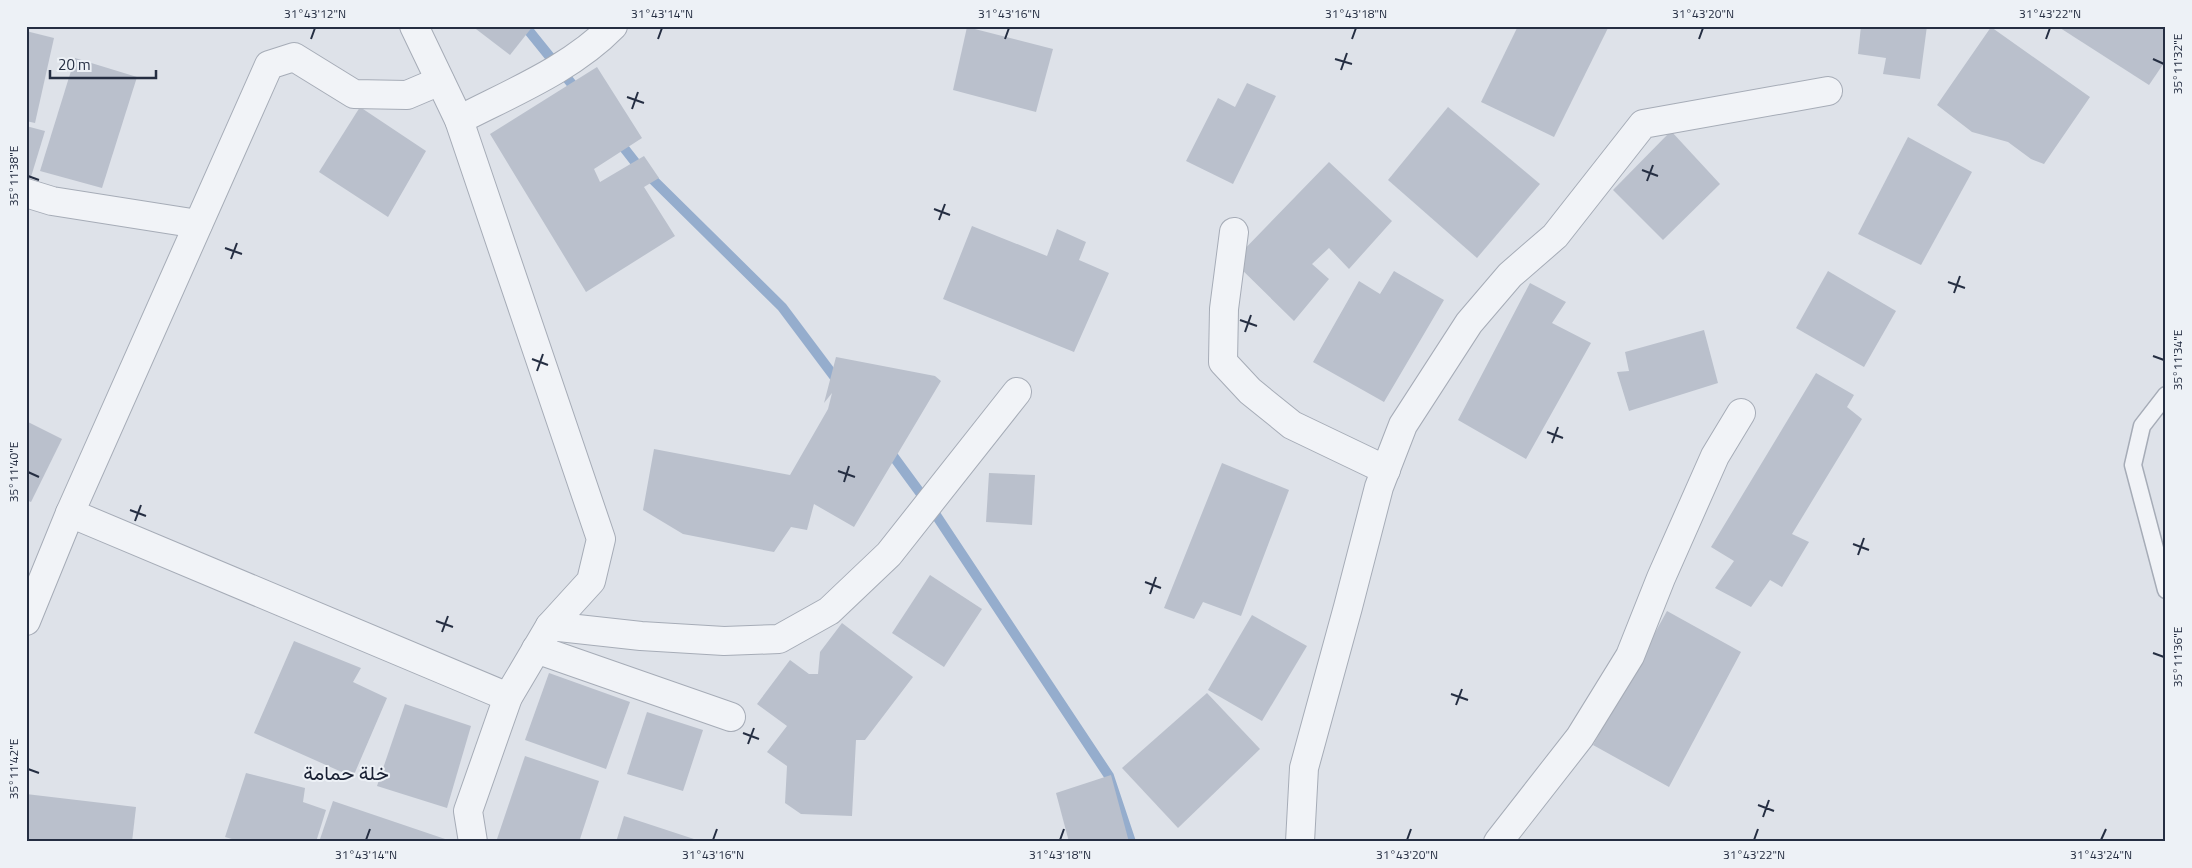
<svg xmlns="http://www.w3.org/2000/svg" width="2192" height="868" font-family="'Titillium Web',Vazirmatn,sans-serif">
<rect width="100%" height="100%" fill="#dee2e9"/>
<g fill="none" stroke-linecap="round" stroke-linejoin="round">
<!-- stream -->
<g stroke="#95adcd" stroke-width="10">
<polyline points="525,26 579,93"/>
<polyline points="617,139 635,162 782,307 839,383"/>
<polyline points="888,449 932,509 1109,776 1131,842"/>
</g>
</g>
<!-- building -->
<g fill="#bac0cc">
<polygon points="472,26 533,26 510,55"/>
<polygon points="1518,26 1609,26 1554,137 1481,102"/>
<polygon points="1861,26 1927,26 1920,79 1883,74 1886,58 1858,54"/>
<polygon points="2057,26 2166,26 2166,60 2149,85"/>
<polygon points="967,27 1053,49 1036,112 953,90"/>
<polygon points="1991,27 2090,97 2044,164 2031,159 2008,142 1972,132 1937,105"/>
<polygon points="26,31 54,38 35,123 26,121"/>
<polygon points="75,58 137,77 102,188 40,171"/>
<polygon points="597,67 642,138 594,169 600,182 644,156 659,178 644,187 675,236 586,292 490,134"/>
<polygon points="1247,83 1276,96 1233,184 1186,161 1218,98 1235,107"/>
<polygon points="360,107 426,151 388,217 319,172"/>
<polygon points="1448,107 1540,184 1477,258 1388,180"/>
<polygon points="26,126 45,131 27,190 26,189"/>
<polygon points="1671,131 1720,184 1663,240 1613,190"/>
<polygon points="1908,137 1972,172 1921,265 1858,234"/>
<polygon points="1329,162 1392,221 1349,269 1329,248 1312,264 1329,279 1294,321 1233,261"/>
<polygon points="972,226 1047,256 1057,229 1086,242 1079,260 1109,273 1074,352 943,299"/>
<polygon points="1394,271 1444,300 1384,402 1313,362 1359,281 1380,294"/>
<polygon points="1828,271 1896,311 1864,367 1796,328"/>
<polygon points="1530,283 1566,302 1552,323 1591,343 1526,459 1458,420"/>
<polygon points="1704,330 1718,383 1629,411 1617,372 1629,371 1625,352"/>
<polygon points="836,357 935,376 941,381 854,527 814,504 807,530 791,527 774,552 683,534 643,510 654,449 790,475 828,409 832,393 824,403"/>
<polygon points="1816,373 1854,395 1847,407 1862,419 1792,534 1809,542 1782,587 1770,580 1751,607 1715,588 1734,561 1711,547"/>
<polygon points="26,421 62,439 31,502 26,500"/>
<polygon points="1222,463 1289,490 1241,616 1203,602 1194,619 1164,608"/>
<polygon points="989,473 1035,475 1032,525 986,522"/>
<polygon points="930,575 982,609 944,667 892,633"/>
<polygon points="1667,611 1741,652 1669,787 1593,745"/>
<polygon points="1252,615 1307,646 1262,721 1208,690"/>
<polygon points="842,623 913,677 865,740 856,740 852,816 801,814 785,803 787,766 767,752 787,726 757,704 790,660 809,674 818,674 820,652"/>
<polygon points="294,641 361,668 353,682 387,698 353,777 254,733"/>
<polygon points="549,673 630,702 606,769 525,740"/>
<polygon points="1207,693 1260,749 1178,828 1122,768"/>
<polygon points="405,704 471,726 447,808 377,786"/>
<polygon points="647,712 703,730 683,791 627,774"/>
<polygon points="525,756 599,781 579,842 496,842"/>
<polygon points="246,773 305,788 303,802 326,810 316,842 242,842 225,837"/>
<polygon points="1111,775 1129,842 1069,842 1056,793"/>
<polygon points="26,794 136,807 132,842 26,842"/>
<polygon points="333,801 451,841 451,842 319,842"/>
<polygon points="624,816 697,840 696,842 616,842"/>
</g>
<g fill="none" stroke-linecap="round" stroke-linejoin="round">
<!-- service casing -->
<g stroke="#a6acb7" stroke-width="19">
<polyline id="service" points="2166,395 2142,426 2133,465 2166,590"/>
</g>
<!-- minor casing -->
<g stroke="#a6acb7" stroke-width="30">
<g id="minor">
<path d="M459 120C511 93 571 69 613 26"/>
<polyline points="26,193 52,201 198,224"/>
<polyline points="1234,232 1224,309 1223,362 1250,391 1292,425 1386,470"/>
<polyline points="70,513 269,65 294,57 354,94 407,95 440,81"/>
<polyline points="26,621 70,513 508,697"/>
<polyline points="550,626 641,636 724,641 779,639 829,611 889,554 1017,392"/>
<polyline points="536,649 731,717"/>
<polyline points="1300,842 1304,768 1348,607 1379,487 1403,425 1469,323 1510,275 1555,236 1643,124 1828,91"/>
<polyline points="1498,842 1580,737 1630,656 1661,578 1715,456 1741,413"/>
</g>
</g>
<!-- tertiary casing -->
<g stroke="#a6acb7" stroke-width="30">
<polyline id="tertiary" points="414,26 459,120 601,539 591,581 550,626 508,697 468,811 473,842"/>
</g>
<!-- service -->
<use href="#service" stroke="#f1f3f7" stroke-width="16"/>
<!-- minor -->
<use href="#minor" stroke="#f1f3f7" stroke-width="28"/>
<!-- tertiary -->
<use href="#tertiary" stroke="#f1f3f7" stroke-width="28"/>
</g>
<!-- ticks -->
<path fill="none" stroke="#252e42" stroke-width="2" d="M311 39 315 28M658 39 662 28M1005 39 1009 28M1352 39 1356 28M1699 39 1703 28M2046 39 2050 28M1335 59 1352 64M2153 59 2164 64M1341 70 1347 53M627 97 644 103M632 109 638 92M1642 170 1658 176M28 176 39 180M1647 181 1653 165M934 209 950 215M939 220 945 204M225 248 242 254M231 259 237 243M1948 282 1965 288M1954 293 1960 276M1240 320 1257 326M1245 332 1251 315M2153 356 2164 360M532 359 548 365M537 371 543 354M1547 432 1563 438M1552 443 1558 427M838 471 855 477M28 472 39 477M844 482 849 466M130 510 146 516M135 521 141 505M1853 544 1869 550M1858 555 1864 538M1145 582 1161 588M1150 594 1156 577M436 621 453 627M442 632 448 616M2153 653 2164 657M1451 694 1468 700M1456 705 1462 689M743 733 759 739M748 744 754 728M28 769 39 773M1758 805 1774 811M1763 817 1769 800M366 840 370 829M713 840 717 829M1060 840 1064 829M1407 840 1411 829M1754 840 1758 829M2101 840 2106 829"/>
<g text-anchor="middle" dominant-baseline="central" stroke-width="4" stroke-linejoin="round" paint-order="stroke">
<!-- quarter labels -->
<g font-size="20" fill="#181f32" stroke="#edf1f6">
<text x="346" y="772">خلة حمامة</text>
</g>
</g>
<!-- border -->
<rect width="2192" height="868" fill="none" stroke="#edf1f6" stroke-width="55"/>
<!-- scale -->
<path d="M50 70v8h106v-8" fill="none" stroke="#252e42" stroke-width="2.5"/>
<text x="58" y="70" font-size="15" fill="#252e42" stroke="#edf1f6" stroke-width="4" paint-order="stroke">20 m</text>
<rect x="28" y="28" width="2136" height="812" fill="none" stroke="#252e42" stroke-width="2"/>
<g font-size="12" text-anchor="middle" fill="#252e42">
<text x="315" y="18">31°43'12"N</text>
<text x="662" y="18">31°43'14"N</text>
<text x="1009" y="18">31°43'16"N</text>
<text x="1356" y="18">31°43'18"N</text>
<text x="1703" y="18">31°43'20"N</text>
<text x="2050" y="18">31°43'22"N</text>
<text transform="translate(2178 64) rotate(-90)" y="4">35°11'32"E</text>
<text transform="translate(14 176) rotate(-90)" y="4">35°11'38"E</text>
<text transform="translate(2178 360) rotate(-90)" y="4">35°11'34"E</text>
<text transform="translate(14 472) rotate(-90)" y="4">35°11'40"E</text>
<text transform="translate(2178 657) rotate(-90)" y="4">35°11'36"E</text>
<text transform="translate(14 769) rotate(-90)" y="4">35°11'42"E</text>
<text x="366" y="859">31°43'14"N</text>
<text x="713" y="859">31°43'16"N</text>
<text x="1060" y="859">31°43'18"N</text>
<text x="1407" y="859">31°43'20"N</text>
<text x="1754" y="859">31°43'22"N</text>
<text x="2101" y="859">31°43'24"N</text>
</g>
</svg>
